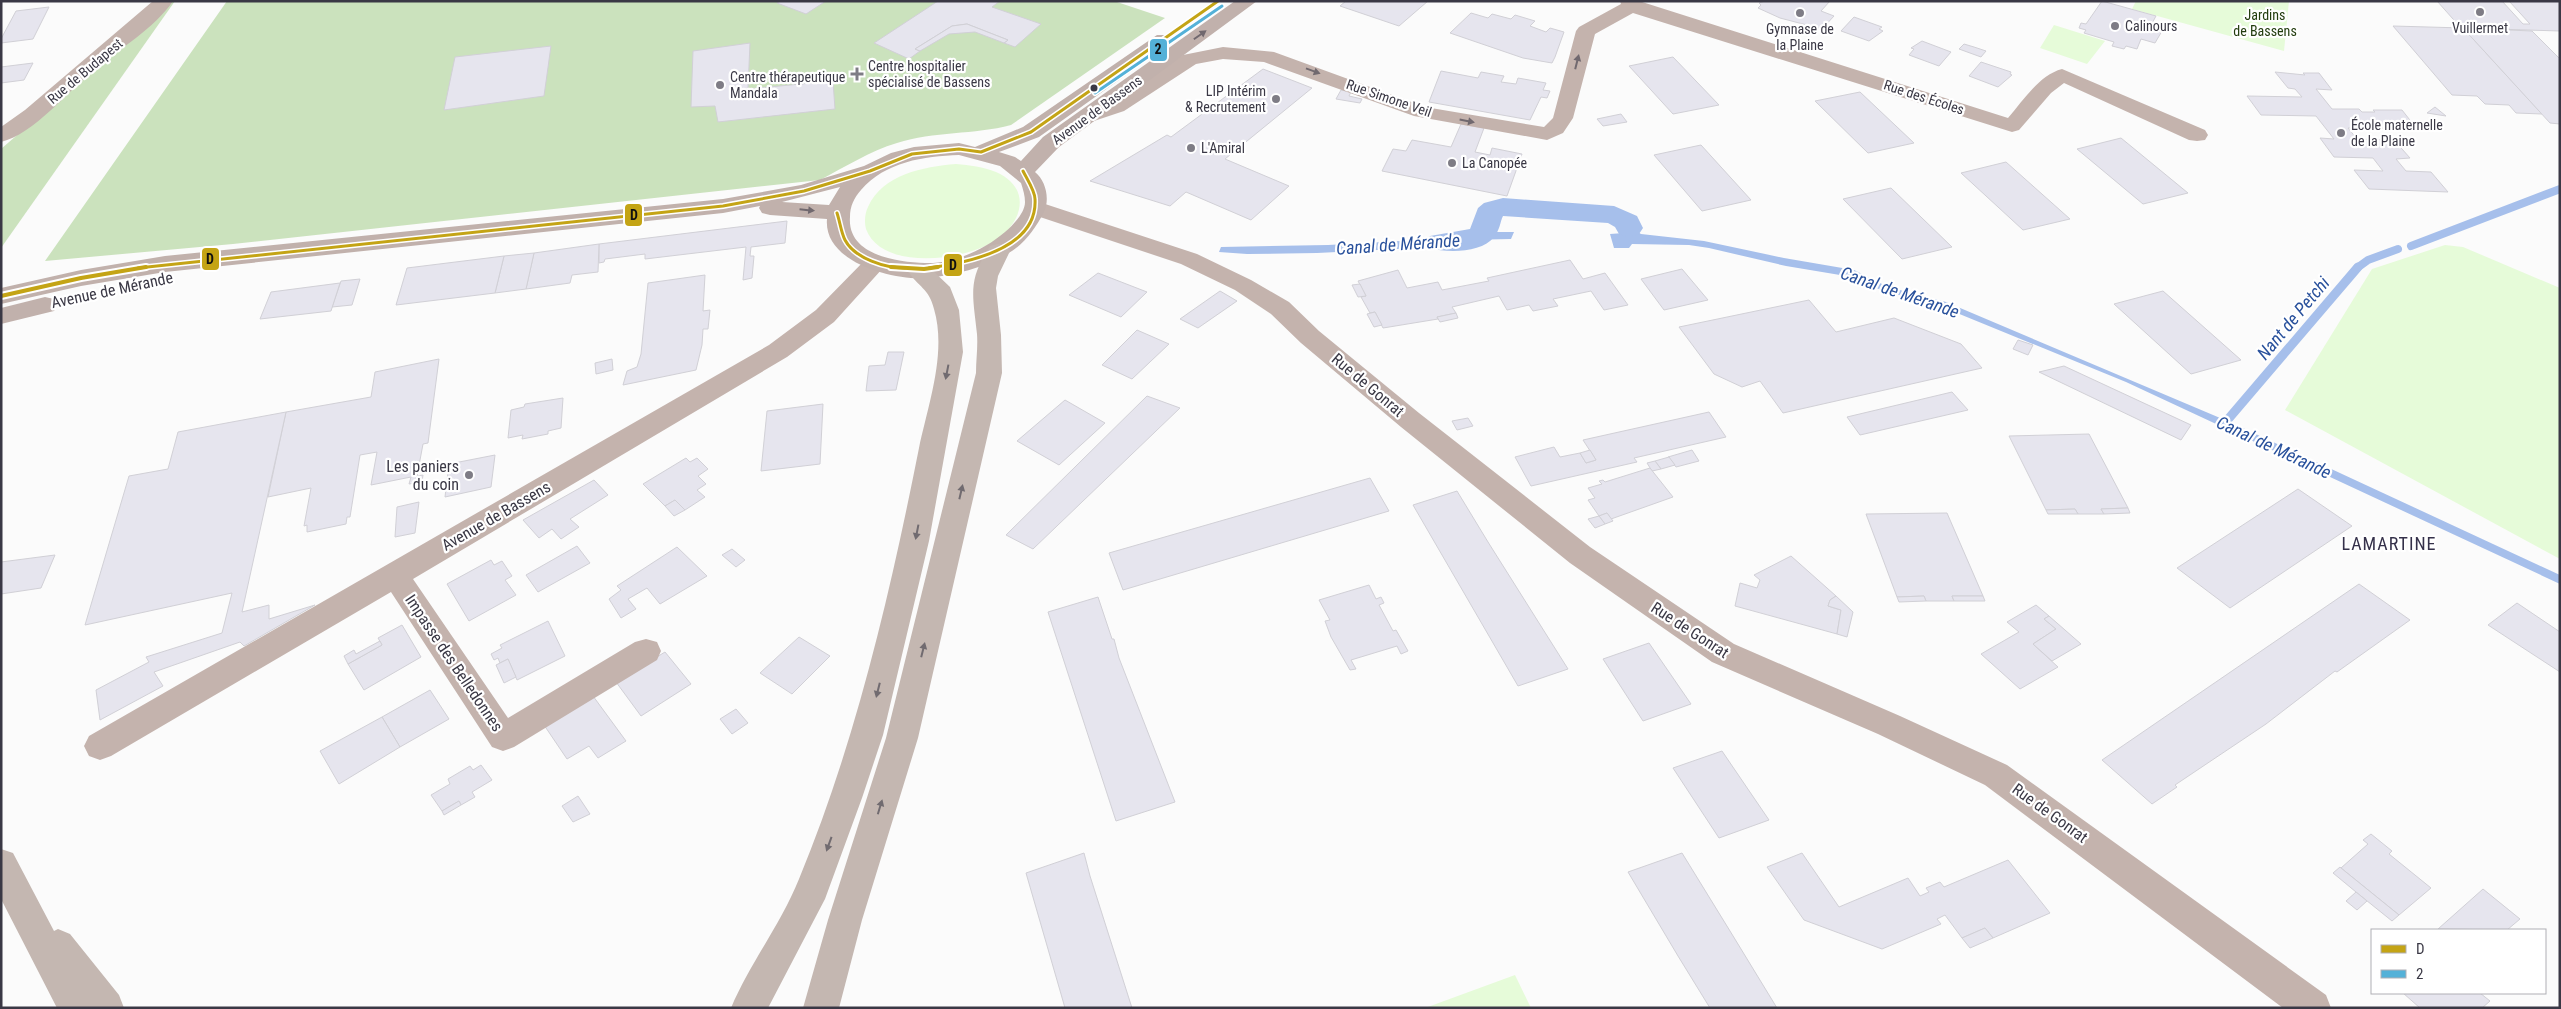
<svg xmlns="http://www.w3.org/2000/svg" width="2561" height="1009" font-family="'Roboto Condensed',sans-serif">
<rect width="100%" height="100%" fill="#fbfbfb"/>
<!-- green -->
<g fill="#e6fbd9">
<polygon points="2136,1 2289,1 2284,51 2132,9"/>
<polygon points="2054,25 2105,41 2087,64 2040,48"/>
<path d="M956 164C970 165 983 167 996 172 1028 186 1025 215 1003 235 974 261 882 273 866 229 864 222 865 213 868 207 883 174 923 167 956 164Z"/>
<polygon points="2445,245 2463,247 2560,288 2560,559 2285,410 2372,269"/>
<polygon points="1515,975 1531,1008 1425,1008"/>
</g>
<!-- forest -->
<g fill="#cbe2bd">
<polygon points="172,1 175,1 1,248 1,149"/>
<path d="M227 1H1114L1165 18 1011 125C974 135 934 131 897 143 870 151 845 167 820 180L233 244 45 261Z"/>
</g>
<!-- water -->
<g fill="#a6bfeb">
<path d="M1592 211C1603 212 1618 210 1628 218 1633 223 1633 230 1641 234L1704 241 1784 258 1854 270 1888 287 1946 302 2232 423 2560 575V584L2126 382 1935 304 1883 291 1852 277 1786 266 1709 248 1689 245 1632 244 1629 248H1614L1610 234 1624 233 1619 219 1615 217 1585 215V213Z"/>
<polygon points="1478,232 1514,232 1511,239 1464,240 1418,248 1317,253 1247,254 1219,252 1221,247 1328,245 1419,240"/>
</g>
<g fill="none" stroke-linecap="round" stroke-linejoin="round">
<!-- stream-far1 -->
<g stroke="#a6bfeb" stroke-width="8">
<polyline points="2411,246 2560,189"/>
<polyline points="2357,268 2368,260 2398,249"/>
</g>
<!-- stream -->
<polyline stroke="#a6bfeb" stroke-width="9" points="2224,424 2358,267"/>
<!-- canal -->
<path fill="#a6bfeb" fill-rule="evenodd" d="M1503 198 1614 206 1637 216 1643 228 1639 234 1629 237 1619 234 1615 227 1608 223 1503 216C1500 222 1500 230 1494 237 1482 253 1447 253 1430 248L1426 242 1430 236 1470 229 1478 208 1484 203Z"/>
</g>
<!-- building -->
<g fill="#e6e5ee" stroke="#d1d0d6">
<polygon points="780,1 826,1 806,14 777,3"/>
<polygon points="938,1 1000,1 992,7 1041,24 1015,47 1004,43 1008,40 967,24 952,26 915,49 920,51 909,59 874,43"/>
<polygon points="1346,1 1428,1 1399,26 1340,6"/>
<polygon points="1765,1 1830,1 1821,11 1834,16 1822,29 1780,18 1758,8 1761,5 1759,3"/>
<polygon points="2102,1 2156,16 2150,27 2162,31 2155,43 2141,39 2137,49 2126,46 2124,49 2112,46 2114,42 2084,33 2086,30 2079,28 2081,23 2086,24"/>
<polygon points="2437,1 2502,1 2523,24 2530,24 2509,1 2560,1 2560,31 2461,28"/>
<polygon points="49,7 33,39 1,43 1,39 16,11"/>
<polygon points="1471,13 1488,18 1492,14 1511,19 1515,15 1535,21 1530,26 1546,32 1550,28 1564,32 1555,57 1552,63 1523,58 1450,33"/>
<polygon points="1854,17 1882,27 1879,29 1883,31 1869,41 1841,31"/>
<polygon points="967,24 1008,40 1004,43 975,32 949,34 920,51 915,49 952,26"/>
<polygon points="2393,26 2463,28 2542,114 2516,113 2509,105 2485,104 2477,96 2452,95"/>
<polygon points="2463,28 2532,31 2560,59 2560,124 2550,123"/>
<polygon points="1922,41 1951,52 1939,66 1909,55 1914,49 1911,48"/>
<polygon points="750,43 748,89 833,81 835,109 718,122 715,106 691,107 693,51"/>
<polygon points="1964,44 1974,47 1986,51 1981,57 1959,49"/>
<polygon points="551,46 544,96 444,110 455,57"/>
<polygon points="1673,57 1719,105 1673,114 1629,66"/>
<polygon points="1981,62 2011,72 2010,74 2012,75 1998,87 1969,76"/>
<polygon points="33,63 24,80 1,83 1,67"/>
<polygon points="1263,69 1312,88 1225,159 1289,186 1251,220 1186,192 1170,206 1090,181 1167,135 1171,137"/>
<polygon points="1441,71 1478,78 1481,72 1504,76 1501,82 1516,84 1518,78 1546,83 1543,90 1550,91 1547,98 1541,97 1530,120 1429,102"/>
<polygon points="2275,72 2305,75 2303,73 2319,73 2332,90 2316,89 2332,109 2359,109 2362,112 2375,112 2373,110 2402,110 2417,129 2348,128 2357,139 2394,140 2410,158 2396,159 2406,171 2431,172 2448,192 2369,189 2354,170 2383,171 2373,158 2334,157 2320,138 2334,139 2316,116 2261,115 2247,96 2302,97 2295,89 2288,88"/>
<polygon points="1341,90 1351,92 1349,96 1362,99 1360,103 1336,99"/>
<polygon points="1860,92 1914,143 1868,153 1815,101"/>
<polygon points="2435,107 2446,116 2427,113"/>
<polygon points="1621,114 1627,122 1603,126 1597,119"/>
<polygon points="1461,124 1484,128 1475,152 1490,155 1492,148 1522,154 1507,196 1382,171 1393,149 1406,151 1412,140 1451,147"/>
<polygon points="2121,138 2188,193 2143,204 2077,149"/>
<polygon points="1701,145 1751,200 1702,211 1654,155"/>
<polygon points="2006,162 2070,219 2023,230 1961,173"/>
<polygon points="1891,188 1952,247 1902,259 1843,199"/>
<polygon points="787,221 785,243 751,247 750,256 754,256 752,278 743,280 746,247 645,259 645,254 605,259 604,262 599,263 599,244"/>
<polygon points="599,244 598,272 572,275 570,283 526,289 534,253"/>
<polygon points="534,253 526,289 495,293 504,256"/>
<polygon points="504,256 495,293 396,305 407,268"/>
<polygon points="1570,260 1583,279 1605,273 1628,305 1604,310 1591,291 1553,299 1558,306 1533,311 1529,305 1507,310 1499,296 1452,307 1456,313 1437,317 1438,319 1383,328 1375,312 1370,313 1361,297 1366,296 1358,281 1398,270 1407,288 1438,282 1442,290 1489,281 1487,278"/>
<polygon points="1682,269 1708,300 1664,310 1641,279"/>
<polygon points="1098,273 1147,292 1121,317 1069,295"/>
<polygon points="705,275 703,311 710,310 708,329 703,329 702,345 696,370 623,385 627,371 637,367 641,354 648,283"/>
<polygon points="360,279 352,305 332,307 341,281"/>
<polygon points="340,283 331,311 260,319 271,292"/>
<polygon points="1360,284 1366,296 1358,297 1352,285"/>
<polygon points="1220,291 1237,301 1198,328 1180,319"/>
<polygon points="2163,291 2241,360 2191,374 2114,304"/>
<polygon points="1809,300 1836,332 1894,318 1961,344 1982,368 1783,413 1760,381 1742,387 1714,374 1679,327"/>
<polygon points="1375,312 1382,325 1374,327 1367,314"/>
<polygon points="1456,313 1458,318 1440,322 1437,317"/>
<polygon points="1137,330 1169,344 1132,379 1102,365"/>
<polygon points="2018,340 2033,345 2028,355 2013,349"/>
<polygon points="888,352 904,352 896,390 866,391 869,366 885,365"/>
<polygon points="439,359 428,443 423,444 417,476 423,475 422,482 409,484 411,477 371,485 377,452 360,455 350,517 347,517 346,524 307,532 307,525 304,526 311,488 268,497 286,412 371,397 375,372"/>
<polygon points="612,359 613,370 596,374 595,363"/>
<polygon points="2064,366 2191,425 2181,440 2039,372"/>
<polygon points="1952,392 1968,410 1860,435 1847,417"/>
<polygon points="1147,396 1180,408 1033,549 1006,535"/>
<polygon points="563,398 561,428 548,431 548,434 522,439 523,435 508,438 511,410 524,407 525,404"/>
<polygon points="1065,400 1105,423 1059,465 1017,441"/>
<polygon points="823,404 820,464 761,471 767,411"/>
<polygon points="286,412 242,612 269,605 269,619 315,605 244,646 240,642 154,672 163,686 100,720 96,690 149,662 146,657 222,633 232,593 85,625 129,476 168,469 178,432"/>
<polygon points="1709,412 1726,437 1634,458 1637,462 1531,486 1515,457 1554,447 1560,457 1580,453 1586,463 1596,460 1583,440"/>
<polygon points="1468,418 1473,426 1457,430 1452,421"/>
<polygon points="2089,434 2128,508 2101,509 2104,514 2078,514 2075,509 2046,510 2009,436"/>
<polygon points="1590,450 1596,460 1586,463 1580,453"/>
<polygon points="1692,450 1699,461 1676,467 1668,457"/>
<polygon points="495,455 491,487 445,497 449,464"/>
<polygon points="1669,457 1675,465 1661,469 1655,461"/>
<polygon points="686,458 690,462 697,458 708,469 698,476 706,484 697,490 705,497 685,510 675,500 665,506 643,484"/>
<polygon points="1655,461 1661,469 1652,471 1647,463"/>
<polygon points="1650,468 1673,497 1611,519 1607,513 1599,516 1588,500 1595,498 1588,488 1602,484 1599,481 1603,480 1605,482"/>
<polygon points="1370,478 1389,511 1123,590 1109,553"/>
<polygon points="594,480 608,495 570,519 579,527 561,539 552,529 539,538 523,520"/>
<polygon points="2298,489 2352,526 2230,608 2177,568"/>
<polygon points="1457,491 1488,542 1568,669 1518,686 1413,505"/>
<polygon points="675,500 685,510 674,516 665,506"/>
<polygon points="419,502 415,533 395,537 397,507"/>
<polygon points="2128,508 2130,513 2104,514 2101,509"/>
<polygon points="2075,509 2078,514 2048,514 2046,510"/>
<polygon points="1607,513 1613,521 1605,524 1599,516"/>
<polygon points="1947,513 1983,596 1952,596 1954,601 1926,601 1924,596 1897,597 1866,514"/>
<polygon points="1599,516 1605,524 1595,528 1588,519"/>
<polygon points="577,546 590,563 538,592 526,575"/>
<polygon points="677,547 707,576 660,604 647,588 628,599 636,609 621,618 609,599 621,590 617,586"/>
<polygon points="732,549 745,560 736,567 722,555"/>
<polygon points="55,555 41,588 1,594 1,562"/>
<polygon points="1791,556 1836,596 1830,600 1828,606 1841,610 1837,634 1735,606 1740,583 1757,588 1760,580 1754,575"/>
<polygon points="491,560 494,565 502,561 512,576 505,580 516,595 469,621 447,584"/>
<polygon points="2359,584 2410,620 2337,672 2335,671 2266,724 2175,785 2177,787 2152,804 2102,760"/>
<polygon points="1369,585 1376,599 1381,597 1384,603 1379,605 1393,631 1396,630 1408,651 1401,654 1397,646 1351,660 1356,669 1350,670 1331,637 1325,621 1330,620 1319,600"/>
<polygon points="1836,596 1853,612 1847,637 1837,634 1841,610 1828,606 1830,600"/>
<polygon points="1924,596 1926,601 1899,602 1897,597"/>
<polygon points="1952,596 1983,596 1985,601 1954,601"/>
<polygon points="1098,597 1112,639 1114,639 1119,658 1175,802 1116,821 1048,612"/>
<polygon points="2517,603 2560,632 2560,672 2488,625"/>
<polygon points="2036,605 2049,616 2044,619 2056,629 2033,644 2058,667 2020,689 1981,654 2019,632 2007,622"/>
<polygon points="2049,616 2081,644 2052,661 2033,644 2056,629 2044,619"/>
<polygon points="548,621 565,656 517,680 508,659 500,663 498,658 494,660 491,654 502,648 500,645"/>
<polygon points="402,625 421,657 364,690 348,664 382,645 378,638"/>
<polygon points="799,637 830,656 792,694 760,673"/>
<polygon points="380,641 382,645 348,664 344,656 354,650 356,654"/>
<polygon points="1649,643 1691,704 1643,721 1603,659"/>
<polygon points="665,652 691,684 641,716 616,682"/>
<polygon points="508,659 516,677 504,683 496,665"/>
<polygon points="430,690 449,719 400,747 382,717"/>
<polygon points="593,696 626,741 598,758 589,746 567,759 544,725"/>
<polygon points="736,709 748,723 732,734 720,719"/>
<polygon points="382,717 400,747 339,784 320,751"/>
<polygon points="1722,751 1769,820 1719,838 1673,768"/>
<polygon points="481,765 492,780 472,792 475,797 461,805 459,801 442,811 431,795 450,784 448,779 470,766 473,770"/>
<polygon points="578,796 590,814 573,822 562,806"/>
<polygon points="459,801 461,805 444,815 442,811"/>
<polygon points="2371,834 2392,851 2389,854 2431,888 2399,915 2341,868 2368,844 2363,840"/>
<polygon points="1084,853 1090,876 1132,1008 1065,1008 1061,994 1026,873"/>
<polygon points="1682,853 1730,931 1777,1008 1710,1008 1678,956 1628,872"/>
<polygon points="1802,853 1839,907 1908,878 1920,896 1929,892 1926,888 1940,882 1944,887 2008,860 2050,913 1993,938 1985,928 1962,938 1945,915 1937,919 1941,924 1882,949 1804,920 1767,867"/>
<polygon points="2340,867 2341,868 2399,915 2392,921 2356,892 2333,873"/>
<polygon points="2483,889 2520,919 2507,930 2438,929"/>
<polygon points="2356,892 2367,901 2357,910 2346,901"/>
<polygon points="1985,928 1993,938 1970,948 1962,938"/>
<polygon points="2403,993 2480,993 2490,1001 2482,1008 2420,1008"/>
</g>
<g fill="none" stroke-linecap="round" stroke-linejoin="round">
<!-- minor -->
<g fill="#c4b3ad" fill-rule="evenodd">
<path d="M153 1H173C154 29 120 48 95 69 68 91 34 134 1 142V127L25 110Z"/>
<path d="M1620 1H1639L2008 118C2023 101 2039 75 2062 69L2205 130 2208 135 2205 140 2197 141 2189 140 2064 83 2051 93 2019 130 2012 132 1633 13 1595 34 1573 118 1563 133 1547 140 1414 116 1264 62 1223 59 1196 64 1124 111 1085 124 1078 122 1075 118 1078 114 1110 103 1183 55 1223 47 1274 52 1425 107 1544 127 1553 118 1576 31 1579 27 1621 4Z"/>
<polygon points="1036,201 1197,254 1251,280 1289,302 1319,331 1419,413 1590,547 1734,644 1900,716 2007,765 2326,995 2331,1008 2283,1008 1985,785 1878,734 1712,662 1570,563 1401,427 1301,343 1271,314 1235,290 1181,264 1028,213 1025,208 1028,203"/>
<polygon points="875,255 883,258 887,263 883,268 834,322 787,357 413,579 508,718 635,642 646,639 657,642 661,651 657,660 514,747 503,751 492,747 391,592 111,756 100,760 89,756 84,746 89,736 769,345 816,310 867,258"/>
</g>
<!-- secondary -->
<g fill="#c1b1ac" fill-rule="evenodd">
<path d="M1235 1H1257L1059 147 1035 172C1046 181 1050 199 1044 212 1035 229 1024 245 1007 254 983 268 955 275 927 278 895 281 823 263 827 219L770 215 762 213 759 208 760 206 723 213 165 272 81 286 1 304V288L81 270 165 256 723 199 801 185 864 166 891 153 914 147 959 143 975 147 1023 127 1157 35H1171L1174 39 1171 43 1039 137 999 152 1015 157 1021 161 1043 137ZM959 155 1000 166 1021 183C1023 189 1025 196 1025 202 1025 213 1013 225 1005 232 984 250 953 264 925 263 896 262 847 255 850 217 850 206 854 198 861 190 885 162 924 156 959 155ZM840 187 829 205 782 202Z"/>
<polygon points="45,297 54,299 57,305 54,311 1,324 1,308"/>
</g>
<!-- trunk -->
<g fill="#c4b7b1" fill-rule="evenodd">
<path d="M998 244 1006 246 1010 251 998 276 996 288 1001 335 1002 373 918 738 862 920 839 1008H803L828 920 886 738 976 373C976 360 978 347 977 334 973 295 967 281 990 246Z"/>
<path d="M920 263 928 266 950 287 959 310 963 352 929 541 883 735 862 798 825 899 768 1008H731C750 963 781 924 799 879 856 741 890 594 919 448 928 405 947 353 934 309 929 288 918 287 908 271L912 266Z"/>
<polygon points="1,849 13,853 54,931 58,929 70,934 119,995 124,1008 57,1008 1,899"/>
</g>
<!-- bus-1-far1 casing -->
<g stroke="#fff" stroke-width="6">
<g id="bus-1-far1">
<path d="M837 213C840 222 841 232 845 240 855 259 886 268 905 268"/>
<polyline points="138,268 723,206 804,191 870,171 912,154 959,149 981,152 1031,132 1218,1"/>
<path d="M929 268C966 263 1038 249 1035 199 1035 191 1027 179 1023 171"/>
</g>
</g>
<!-- bus-1 casing -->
<g stroke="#fff" stroke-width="8">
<g id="bus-1">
<polyline points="891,267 924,269 938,267"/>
<polyline points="1,296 81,278 146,267"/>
</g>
</g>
<!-- bus-2 casing -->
<g stroke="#fff" stroke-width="6">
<polyline id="bus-2" points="1095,93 1222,6"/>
</g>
<!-- bus-1-far1 -->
<use href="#bus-1-far1" stroke="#c4a415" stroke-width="3"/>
<!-- bus-1 -->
<use href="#bus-1" stroke="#c4a415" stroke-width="4"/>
<!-- bus-2 -->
<use href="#bus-2" stroke="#54b1d8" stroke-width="3"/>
</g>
<!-- one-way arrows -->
<defs><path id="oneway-solid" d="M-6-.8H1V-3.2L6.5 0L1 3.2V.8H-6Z" transform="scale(1.25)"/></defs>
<g fill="#70686e">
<use href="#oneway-solid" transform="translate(1200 35) rotate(-35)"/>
<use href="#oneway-solid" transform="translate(807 210) rotate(6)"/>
</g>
<g fill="#71696f">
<use href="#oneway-solid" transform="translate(1577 62) rotate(-76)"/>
<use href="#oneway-solid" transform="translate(1313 71) rotate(20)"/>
<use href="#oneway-solid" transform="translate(1467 121) rotate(11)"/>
</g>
<g fill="#716b70">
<use href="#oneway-solid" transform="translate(947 372) rotate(101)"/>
<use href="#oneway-solid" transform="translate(961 492) rotate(-77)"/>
<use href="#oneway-solid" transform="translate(917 532) rotate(101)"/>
<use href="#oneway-solid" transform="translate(923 650) rotate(-76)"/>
<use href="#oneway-solid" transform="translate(878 690) rotate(104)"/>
<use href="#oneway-solid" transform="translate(880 807) rotate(-73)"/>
<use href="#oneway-solid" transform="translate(829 844) rotate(110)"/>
</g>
<!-- markers -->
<g fill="#7e7c85" stroke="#fff" stroke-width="2">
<circle cx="2480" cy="12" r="5"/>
<circle cx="1800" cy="13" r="5"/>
<circle cx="2115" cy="26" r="5"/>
<path d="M854.5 66.5h5v5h5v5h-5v5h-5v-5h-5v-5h5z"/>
<circle cx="720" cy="85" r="5"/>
<circle cx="1276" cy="99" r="5"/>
<circle cx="2341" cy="133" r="5"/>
<circle cx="1191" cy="148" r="5"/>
<circle cx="1452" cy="163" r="5"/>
<circle cx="469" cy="475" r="5"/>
</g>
<circle fill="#3a3845" stroke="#fff" stroke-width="2" cx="1094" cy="88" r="4.5"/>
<g text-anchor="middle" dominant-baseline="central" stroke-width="4.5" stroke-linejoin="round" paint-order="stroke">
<!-- far-park labels -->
<g font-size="14" fill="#233d0f" stroke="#fff">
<text x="2265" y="15">Jardins<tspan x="2265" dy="16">de Bassens</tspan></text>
</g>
<!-- far-poi labels -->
<g font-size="14" fill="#3a3845" stroke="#fff" text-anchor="start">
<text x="2125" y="26">Calinours</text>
<text x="2480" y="28" text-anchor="middle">Vuillermet</text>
<text x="1800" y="29" text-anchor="middle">Gymnase de<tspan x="1800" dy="16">la Plaine</tspan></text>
<text x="868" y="66">Centre hospitalier<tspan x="868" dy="16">spécialisé de Bassens</tspan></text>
<text x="730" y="77">Centre thérapeutique<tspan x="730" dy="16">Mandala</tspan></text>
<text x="1266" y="91" text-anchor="end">LIP Intérim<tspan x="1266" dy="16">&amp; Recrutement</tspan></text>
<text x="2351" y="125">École maternelle<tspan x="2351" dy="16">de la Plaine</tspan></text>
<text x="1201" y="148">L'Amiral</text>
<text x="1462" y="163">La Canopée</text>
</g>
<!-- far-street labels -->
<g font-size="14" fill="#3a3845" stroke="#fff">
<text transform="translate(85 71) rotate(-40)">Rue de Budapest</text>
<text transform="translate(1924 97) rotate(18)">Rue des Écoles</text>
<text transform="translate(1389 98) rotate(19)">Rue Simone Veil</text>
<text transform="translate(1097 110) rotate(-36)">Avenue de Bassens</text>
</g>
<!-- street labels -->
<g font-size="16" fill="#3a3845" stroke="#fff">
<text transform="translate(112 290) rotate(-12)">Avenue de Mérande</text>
<text transform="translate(1368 385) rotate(40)">Rue de Gonrat</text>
<text transform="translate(496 516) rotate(-30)">Avenue de Bassens</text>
<text transform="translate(1690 630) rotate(33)">Rue de Gonrat</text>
<text transform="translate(454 663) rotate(56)">Impasse des Belledonnes</text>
<text transform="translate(2050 813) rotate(36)">Rue de Gonrat</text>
</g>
<!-- poi labels -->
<g font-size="16" fill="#3a3845" stroke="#fff" text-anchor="end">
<text x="459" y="466">Les paniers<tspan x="459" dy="18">du coin</tspan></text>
</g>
<!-- water labels -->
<g font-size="18" font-style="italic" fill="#29519c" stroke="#fff">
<text transform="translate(1398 244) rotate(-4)">Canal de Mérande</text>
<text transform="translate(1900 292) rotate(19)">Canal de Mérande</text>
<text transform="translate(2293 318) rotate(-50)">Nant de Petchi</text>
<text transform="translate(2274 447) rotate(25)">Canal de Mérande</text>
</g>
<!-- neighbourhood labels -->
<g font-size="18" letter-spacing="1" fill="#35314a" stroke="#fff">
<text x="2389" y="543">LAMARTINE</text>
</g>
</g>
<g stroke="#fff" stroke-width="2">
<rect x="1149" y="38" width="19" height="24" rx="5" fill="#54b1d8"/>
<rect x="624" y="203" width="19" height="24" rx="5" fill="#c4a415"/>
<rect x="201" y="247" width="19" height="24" rx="5" fill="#c4a415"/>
<rect x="943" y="253" width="20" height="24" rx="5" fill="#c4a415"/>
</g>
<g font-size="14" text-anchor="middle" font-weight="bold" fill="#111">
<text x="1158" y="54">2</text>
<text x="634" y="220">D</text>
<text x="210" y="264">D</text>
<text x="953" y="270">D</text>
</g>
<!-- border -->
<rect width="2561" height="1009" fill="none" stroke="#3a3845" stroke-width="5"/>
<!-- legend -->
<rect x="2371" y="929" width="175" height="65" fill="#ffffff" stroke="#b0afb5"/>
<rect x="2381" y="945" width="25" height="8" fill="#c4a415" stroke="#b0afb5"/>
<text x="2416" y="954" font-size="15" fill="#3a3845">D</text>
<rect x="2381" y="970" width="25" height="8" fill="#54b1d8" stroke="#b0afb5"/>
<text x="2416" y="979" font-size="15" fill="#3a3845">2</text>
</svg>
